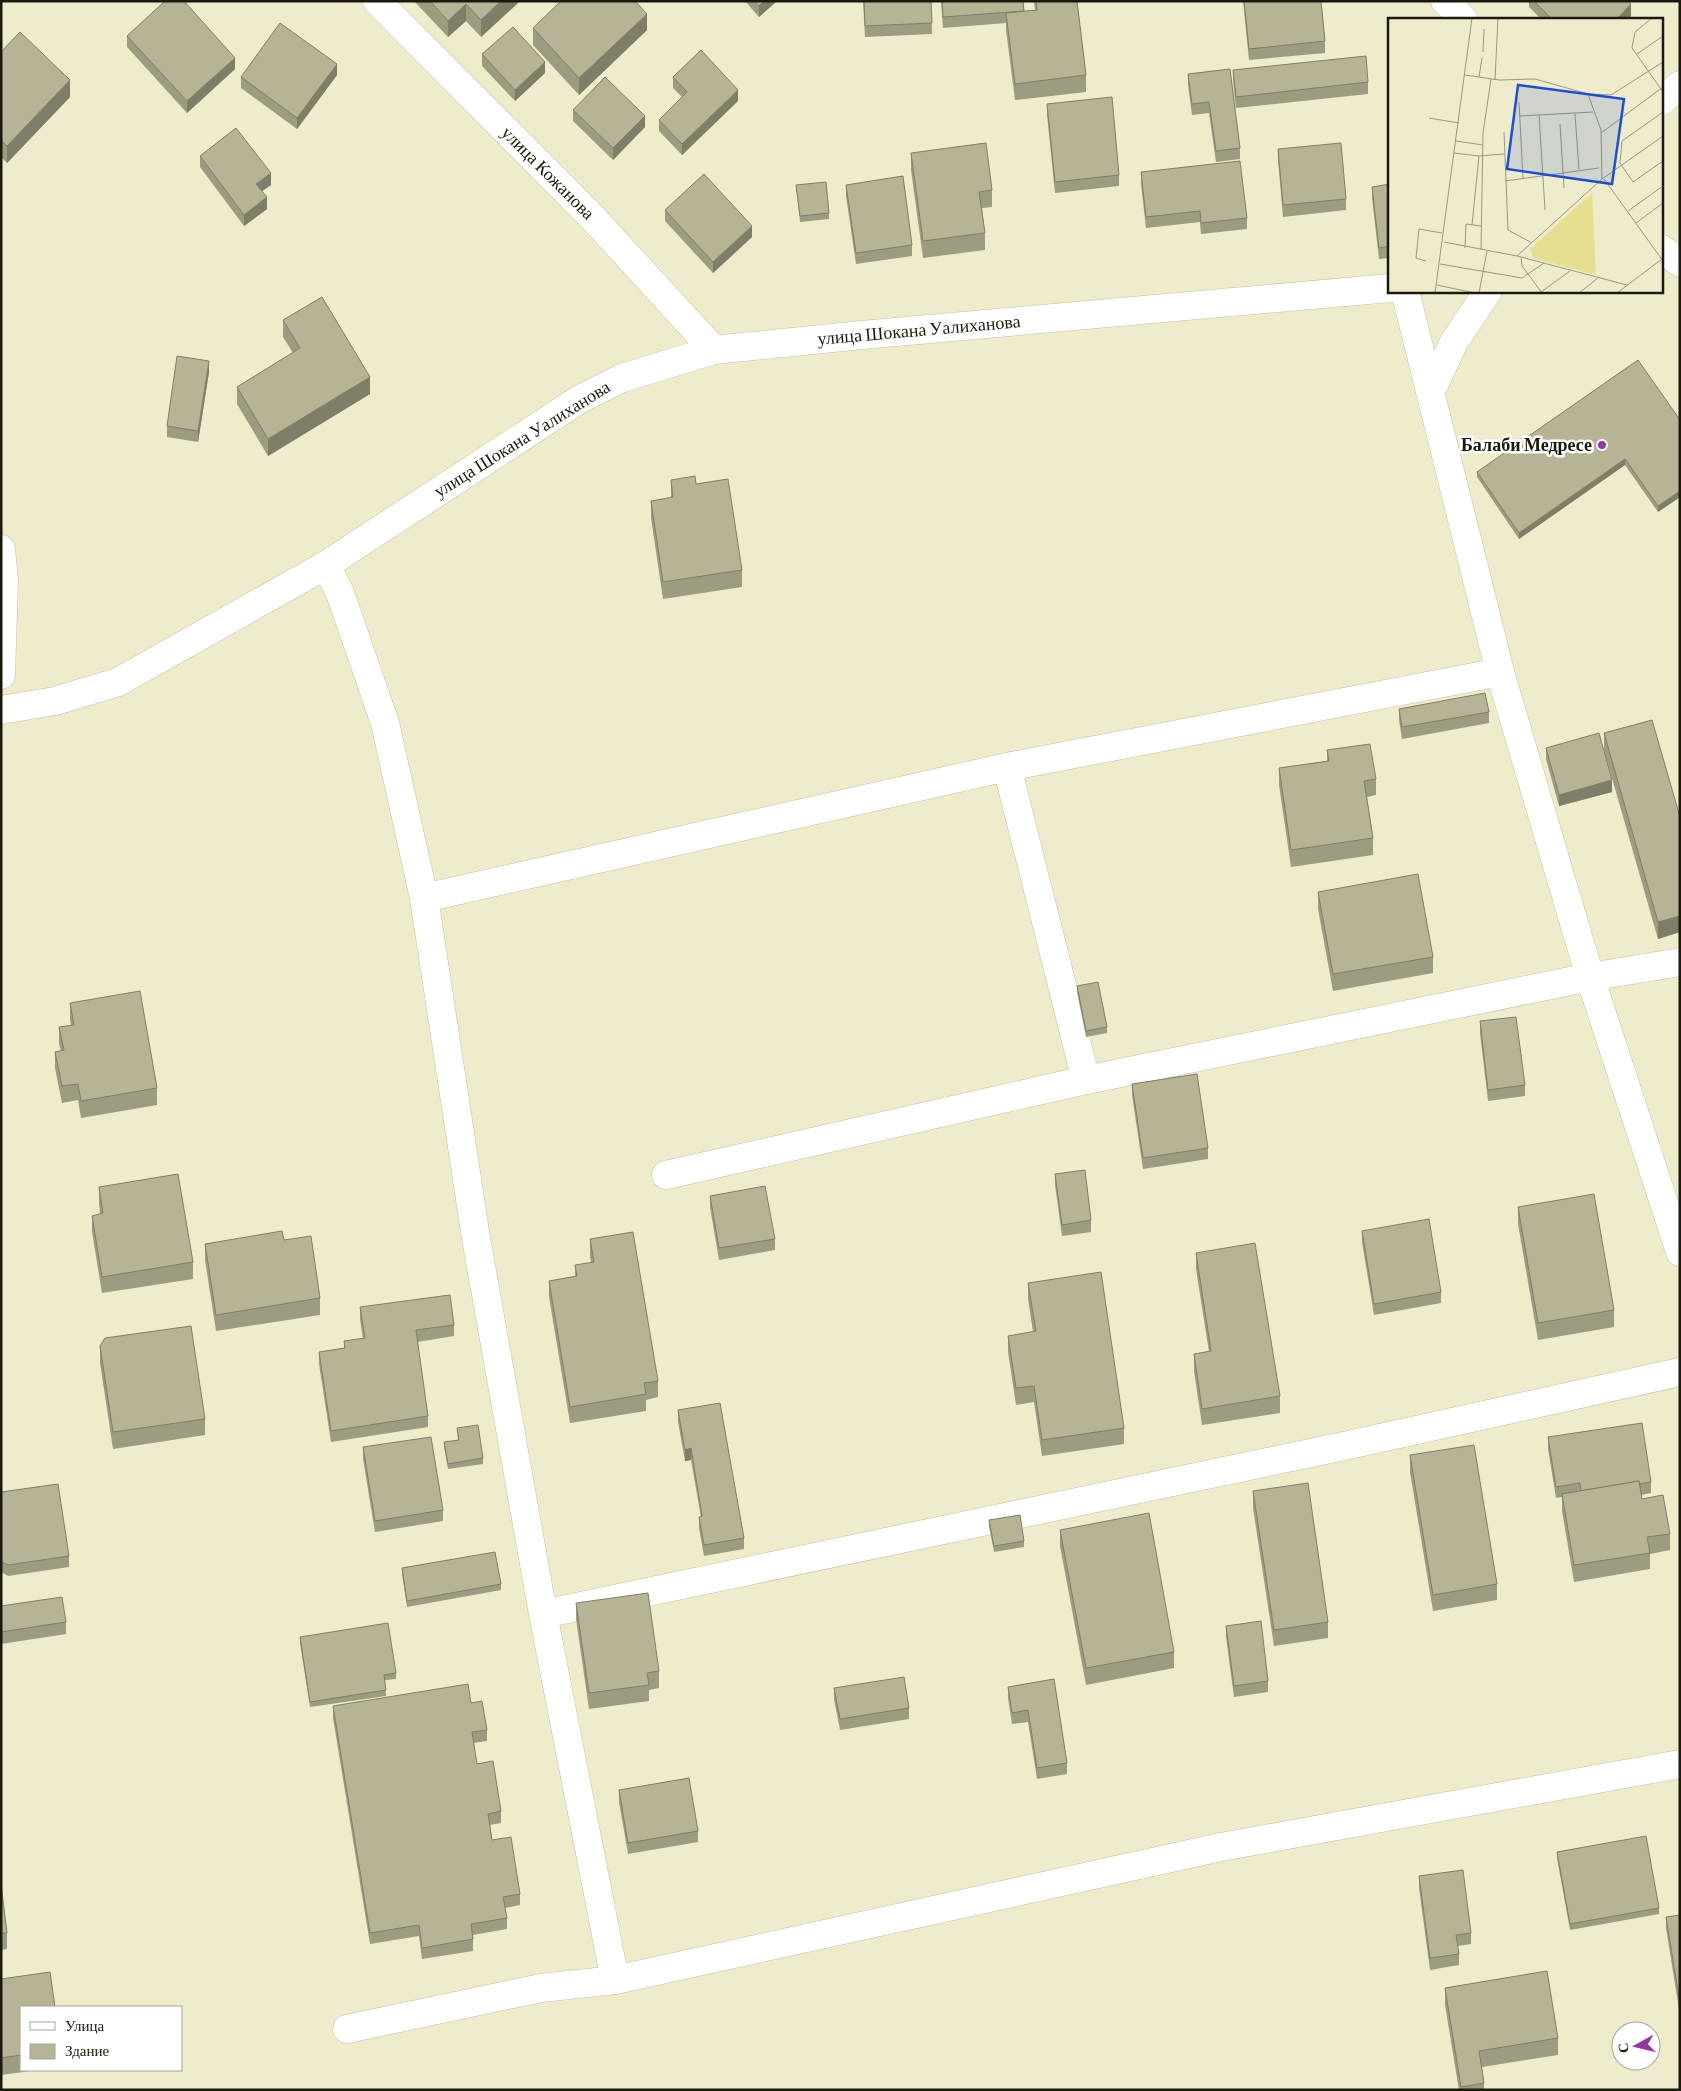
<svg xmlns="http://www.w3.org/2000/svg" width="1681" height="2091" font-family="'Crimson Pro',serif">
<rect width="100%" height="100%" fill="#efeccc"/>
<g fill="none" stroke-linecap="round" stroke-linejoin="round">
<!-- minor casing -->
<g stroke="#c4c1a2" stroke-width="29">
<g id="minor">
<polyline points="377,1 592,217 714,350"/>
<polyline points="1445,1 1463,19"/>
<polyline points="1662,101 1680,85"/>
<polyline points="1662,249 1680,263"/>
<polyline points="1405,291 1500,672 1590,977 1680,1252"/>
<polyline points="1431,391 1454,342 1488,291"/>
<polyline points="1,549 4,580 1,675"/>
<polyline points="326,565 340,593 385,723 424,898 476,1238 543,1614 615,1980"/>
<polyline points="1,710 55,701 118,682 326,565 580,399 622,378 714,350 862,335 1390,288"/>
<polyline points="1007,767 1086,1080"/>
<polyline points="424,898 1007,767 1500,672"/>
<polyline points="666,1175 1086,1080 1590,977 1680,962"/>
<polyline points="543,1614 1344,1446 1680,1372"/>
<polyline points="347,2029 541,1988 615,1980 1221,1847 1680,1764"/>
</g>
</g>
<!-- minor -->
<use href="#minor" stroke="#fff" stroke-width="28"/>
</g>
<!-- wall -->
<g fill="#9d9b80">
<polygon points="414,1 518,1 518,3 481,37 466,21 448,37"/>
<polygon points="745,1 777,1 759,17"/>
<polygon points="863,1 931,1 932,34 865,37"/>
<polygon points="941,1 1023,1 1024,11 1035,10 1034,1 1077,1 1086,75 1086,92 1015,100 1006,30 1006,23 943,28"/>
<polygon points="1243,1 1321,1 1325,41 1325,53 1249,60"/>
<polygon points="1529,1 1628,1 1631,16 1628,19 1541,19 1529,7"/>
<polygon points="533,28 647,30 579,95 533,45"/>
<polygon points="127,36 235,69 187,113 127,47"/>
<polygon points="1,52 70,97 7,163 1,157"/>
<polygon points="482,54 545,73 515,101 482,66"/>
<polygon points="1230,69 1240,148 1240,159 1216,162 1209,113 1192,115 1188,85 1188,74"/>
<polygon points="1233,70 1368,82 1368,94 1236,108 1233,81"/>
<polygon points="337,75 297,129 241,88 241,77"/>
<polygon points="673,77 738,101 682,155 659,131 659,120 682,97 673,88"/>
<polygon points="1047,104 1119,175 1119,186 1055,193 1047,115"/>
<polygon points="573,110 645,127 613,160 573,121"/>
<polygon points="1278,149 1346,199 1346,210 1283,217 1278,160"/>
<polygon points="911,153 992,190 992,207 982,208 985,233 985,250 923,258 911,170"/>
<polygon points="200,156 271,185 262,191 267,209 244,226 200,167"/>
<polygon points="1141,172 1247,218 1247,229 1201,234 1200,222 1146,228 1141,184"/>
<polygon points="1390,184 1390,258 1379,259 1372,198 1372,187"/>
<polygon points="796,185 829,213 829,219 800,222"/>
<polygon points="846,185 912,245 912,256 856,264 846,196"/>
<polygon points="665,210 752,237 713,273 665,221"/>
<polygon points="283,320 370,394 268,456 237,404 237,387 293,353 283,337"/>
<polygon points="209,372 198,442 167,437 167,426"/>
<polygon points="1680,420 1680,497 1658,512 1625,465 1519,539 1477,477 1477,472"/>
<polygon points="671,480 696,484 742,570 742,587 663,599 651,518 651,501 671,498"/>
<polygon points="1399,709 1489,712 1489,723 1402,739 1399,720"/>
<polygon points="1604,733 1680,817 1680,932 1658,939 1604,750"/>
<polygon points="1546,748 1612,792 1559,806 1546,759"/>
<polygon points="1327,750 1376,779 1376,795 1367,797 1373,838 1373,855 1291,867 1279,785 1279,768 1327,761"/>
<polygon points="1318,892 1433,957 1433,973 1333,991 1318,909"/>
<polygon points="1077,986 1107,1027 1107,1033 1086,1037 1077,992"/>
<polygon points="70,1003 157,1088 157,1105 81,1118 78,1100 62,1103 55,1068 55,1052 61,1051 59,1044 59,1027 71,1025 70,1020"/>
<polygon points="1480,1021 1525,1085 1525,1096 1488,1101 1480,1033"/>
<polygon points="1132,1084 1208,1148 1208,1159 1143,1169 1132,1095"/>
<polygon points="1055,1174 1091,1220 1091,1232 1062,1236 1055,1185"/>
<polygon points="99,1187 193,1262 193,1279 102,1293 92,1232 92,1216 100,1214 99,1204"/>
<polygon points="710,1196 775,1239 775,1250 719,1260 710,1207"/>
<polygon points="1518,1207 1614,1310 1614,1327 1538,1340 1518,1224"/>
<polygon points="1362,1231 1441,1292 1441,1303 1374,1315 1362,1242"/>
<polygon points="590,1239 658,1381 658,1397 646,1400 646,1411 570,1423 549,1297 549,1281 575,1276 575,1265 591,1263 590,1256"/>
<polygon points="284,1240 320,1298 320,1315 216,1331 205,1260 205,1244"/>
<polygon points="1196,1253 1280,1396 1280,1413 1202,1425 1194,1371 1194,1354 1209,1352 1196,1269"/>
<polygon points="1028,1283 1124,1428 1124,1444 1042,1456 1034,1402 1016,1405 1008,1352 1008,1336 1033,1332 1028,1299"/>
<polygon points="360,1307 454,1325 454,1336 417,1342 428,1416 428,1427 331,1442 319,1364 319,1352 344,1348 344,1341 363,1339 360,1319"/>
<polygon points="100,1346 205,1419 205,1435 113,1449 100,1363"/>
<polygon points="678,1410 744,1538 744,1549 704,1556 699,1528 699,1517 701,1517 691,1460 685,1461 678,1422"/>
<polygon points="457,1428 483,1458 483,1464 448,1469 444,1447 444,1442 458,1440"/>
<polygon points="1548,1437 1651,1482 1651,1493 1641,1495 1642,1499 1670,1534 1670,1550 1650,1554 1650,1569 1574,1582 1562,1511 1562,1497 1556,1498 1548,1449"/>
<polygon points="363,1447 443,1510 443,1521 375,1532 363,1459"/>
<polygon points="1410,1455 1497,1584 1497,1600 1433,1611 1410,1472"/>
<polygon points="1253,1491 1328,1622 1328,1638 1274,1646 1253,1508"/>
<polygon points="1,1492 69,1556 69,1567 8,1576 1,1572"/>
<polygon points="989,1520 1024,1541 1024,1547 994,1552 989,1526"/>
<polygon points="1060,1530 1174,1652 1174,1668 1086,1685 1060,1546"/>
<polygon points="402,1568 501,1584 501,1590 407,1607 402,1574"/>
<polygon points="576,1603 659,1671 659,1688 649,1690 649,1701 589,1709 576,1619"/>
<polygon points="1,1606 66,1622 66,1634 1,1644"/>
<polygon points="1226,1626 1268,1681 1268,1692 1234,1697 1226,1637"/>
<polygon points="300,1637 396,1673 396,1679 385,1680 386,1696 310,1707 300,1643"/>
<polygon points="1054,1679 1067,1763 1067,1774 1037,1779 1028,1722 1012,1724 1008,1698 1008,1687"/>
<polygon points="834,1688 909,1708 909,1719 840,1730 834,1699"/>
<polygon points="471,1703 487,1730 487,1741 473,1743 477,1764 501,1811 501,1823 490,1825 492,1840 520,1894 520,1905 505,1908 507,1918 507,1929 473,1935 473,1951 422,1959 419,1936 370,1944 333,1718 333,1706"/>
<polygon points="619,1790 698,1831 698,1842 628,1854 619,1802"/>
<polygon points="1679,1790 1680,1790 1680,1812 1679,1806"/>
<polygon points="1557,1852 1659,1908 1659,1914 1570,1930 1557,1858"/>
<polygon points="1419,1876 1471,1933 1471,1944 1458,1946 1459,1954 1459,1965 1430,1970 1419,1888"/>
<polygon points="1,1884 7,1933 7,1949 1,1950"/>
<polygon points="1680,1915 1680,2009 1679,2009 1666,1928 1666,1917"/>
<polygon points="1,1979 21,2007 21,2070 38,2070 1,2075"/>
<polygon points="1445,1988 1558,2038 1558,2055 1482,2067 1484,2083 1484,2090 1459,2090 1445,2005"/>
</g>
<!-- shaded-wall -->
<g fill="#807e68">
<polygon points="501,1 518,1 518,3 481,37 481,20"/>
<polygon points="764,1 777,1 759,17 759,6"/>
<polygon points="466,4 466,21 448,37 448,21"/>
<polygon points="1631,4 1631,16 1628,19 1617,19"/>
<polygon points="647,14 647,30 579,95 579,78"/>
<polygon points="235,58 235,69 187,113 187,101"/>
<polygon points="545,62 545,73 515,101 515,90"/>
<polygon points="337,64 337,75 297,129 297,118"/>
<polygon points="70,80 70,97 7,163 7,146"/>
<polygon points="738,90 738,101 682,155 682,144"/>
<polygon points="645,116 645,127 613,160 613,148"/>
<polygon points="271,173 271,185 256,195 256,184"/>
<polygon points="267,197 267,209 244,226 244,215"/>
<polygon points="752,226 752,237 713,273 713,262"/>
<polygon points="209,361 209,372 198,442 198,431"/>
<polygon points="370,377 370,394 268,456 268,439"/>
<polygon points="1625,459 1625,465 1519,539 1519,533"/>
<polygon points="1680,491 1680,497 1658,512 1658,506"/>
<polygon points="1612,780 1612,792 1559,806 1559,795"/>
<polygon points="1680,916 1680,932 1658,939 1658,922"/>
<polygon points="691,1448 691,1460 685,1461 685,1450"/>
</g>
<!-- building -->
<g fill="#b7b495" stroke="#807e68">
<polygon points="165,1 184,1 235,58 187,101 127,36"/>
<polygon points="430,1 501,1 481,20 466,4 448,21"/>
<polygon points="561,1 635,1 647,14 579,78 533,28"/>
<polygon points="754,1 764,1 759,6"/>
<polygon points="864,1 931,1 932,23 865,26"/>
<polygon points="942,1 1023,1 1024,11 943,17"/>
<polygon points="1036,1 1077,1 1086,75 1015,84 1006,13 1037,10"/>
<polygon points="1244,1 1321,1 1325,41 1249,49"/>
<polygon points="1534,1 1628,1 1631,4 1617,19 1552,19"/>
<polygon points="280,23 337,64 297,118 241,77"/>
<polygon points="513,27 545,62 515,90 482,54"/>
<polygon points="20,32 70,80 7,146 1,140 1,52"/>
<polygon points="701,50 738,90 682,144 659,120 687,92 673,77"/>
<polygon points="1366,56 1368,82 1236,97 1233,70"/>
<polygon points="1230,69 1240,148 1216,151 1209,102 1192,104 1188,74"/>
<polygon points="605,77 645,116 613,148 573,110"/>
<polygon points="1112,97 1119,175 1055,182 1047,104"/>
<polygon points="236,128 271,173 256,184 267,197 244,215 200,156"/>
<polygon points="986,143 992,190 979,192 985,233 923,241 911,153"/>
<polygon points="1341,143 1346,199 1283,205 1278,149"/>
<polygon points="1240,161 1247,218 1201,223 1200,211 1146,217 1141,172"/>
<polygon points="704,174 752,226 713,262 665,210"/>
<polygon points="903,176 912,245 856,253 846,185"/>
<polygon points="826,182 829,213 800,216 796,185"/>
<polygon points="1390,184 1390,246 1379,248 1372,187"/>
<polygon points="322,297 370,377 268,439 237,387 300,348 283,320"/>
<polygon points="177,356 209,361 198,431 167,426"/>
<polygon points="1638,360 1680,420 1680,491 1658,506 1625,459 1519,533 1477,472"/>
<polygon points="695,476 696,484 728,479 742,570 663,582 651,501 673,497 671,480"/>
<polygon points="1485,693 1489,712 1402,727 1399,709"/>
<polygon points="1652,720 1680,817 1680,916 1658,922 1604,733"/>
<polygon points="1599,733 1612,780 1559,795 1546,748"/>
<polygon points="1370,744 1376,779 1364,781 1373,838 1291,850 1279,768 1329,761 1327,750"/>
<polygon points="1418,874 1433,957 1333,974 1318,892"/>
<polygon points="1098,982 1107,1027 1086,1031 1077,986"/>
<polygon points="140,991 157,1088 81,1101 78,1084 62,1086 55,1052 64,1050 59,1027 74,1025 70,1003"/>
<polygon points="1516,1017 1525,1085 1488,1090 1480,1021"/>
<polygon points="1197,1074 1208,1148 1143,1158 1132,1084"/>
<polygon points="1085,1170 1091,1220 1062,1225 1055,1174"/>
<polygon points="178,1174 193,1262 102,1277 92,1216 103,1213 99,1187"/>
<polygon points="765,1186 775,1239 719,1248 710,1196"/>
<polygon points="1594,1194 1614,1310 1538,1323 1518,1207"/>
<polygon points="1429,1219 1441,1292 1374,1304 1362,1231"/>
<polygon points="282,1231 284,1240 311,1236 320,1298 216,1315 205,1244"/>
<polygon points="633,1232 658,1381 644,1383 646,1394 570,1407 549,1281 577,1276 575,1265 594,1262 590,1239"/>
<polygon points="1255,1243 1280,1396 1202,1409 1194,1354 1211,1351 1196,1253"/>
<polygon points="1101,1272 1124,1428 1042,1440 1034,1386 1016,1388 1008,1336 1036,1331 1028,1283"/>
<polygon points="450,1295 454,1325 416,1330 428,1416 331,1431 319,1352 345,1348 344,1341 365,1338 360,1307"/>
<polygon points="191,1326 205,1419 113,1432 100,1346 105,1338"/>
<polygon points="720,1403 744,1538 704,1545 699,1517 702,1516 691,1448 685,1450 678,1410"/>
<polygon points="1642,1423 1651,1482 1639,1484 1639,1481 1581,1491 1580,1483 1556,1487 1548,1437"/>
<polygon points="478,1425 483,1458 448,1464 444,1442 459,1440 457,1428"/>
<polygon points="431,1437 443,1510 375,1521 363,1447"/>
<polygon points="1474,1445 1497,1584 1433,1595 1410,1455"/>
<polygon points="1639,1481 1642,1499 1663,1495 1670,1534 1647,1537 1650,1553 1574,1565 1562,1494"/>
<polygon points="1308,1483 1328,1622 1274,1630 1253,1491"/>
<polygon points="58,1484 69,1556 8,1565 1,1561 1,1492"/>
<polygon points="1149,1513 1174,1652 1086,1668 1060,1530"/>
<polygon points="1020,1515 1024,1541 994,1546 989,1520"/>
<polygon points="495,1552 501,1584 407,1601 402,1568"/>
<polygon points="648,1593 659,1671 647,1673 649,1685 589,1693 576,1603"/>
<polygon points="62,1597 66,1622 1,1632 1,1606"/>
<polygon points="1261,1621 1268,1681 1234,1686 1226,1626"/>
<polygon points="388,1623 396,1673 384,1675 386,1690 310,1702 300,1637"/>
<polygon points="904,1677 909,1708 840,1719 834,1688"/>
<polygon points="1054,1679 1067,1763 1037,1768 1028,1710 1012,1713 1008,1687"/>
<polygon points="468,1684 471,1703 482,1701 487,1730 472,1732 477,1764 493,1761 501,1811 488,1814 492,1840 511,1837 520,1894 503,1897 507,1918 471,1924 473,1939 422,1948 419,1925 370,1933 333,1706"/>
<polygon points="689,1778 698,1831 628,1843 619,1790"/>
<polygon points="1646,1836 1659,1908 1570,1924 1557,1852"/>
<polygon points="1463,1870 1471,1933 1456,1935 1459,1954 1430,1958 1419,1876"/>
<polygon points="1,1884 7,1933 1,1933"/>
<polygon points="1680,1915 1680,1997 1679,1997 1666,1917"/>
<polygon points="1547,1971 1558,2038 1479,2051 1484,2083 1461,2087 1445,1988"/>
<polygon points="50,1972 55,2007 21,2007 21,2055 1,2058 1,1979"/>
</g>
<!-- markers -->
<circle fill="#9337a1" stroke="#fff" stroke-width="2" cx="1602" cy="445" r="5"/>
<g text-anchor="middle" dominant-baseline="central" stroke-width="5" stroke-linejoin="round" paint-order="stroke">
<!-- street labels -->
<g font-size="18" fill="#1a190d" stroke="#fff">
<text transform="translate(548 173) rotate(45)">улица Кожанова</text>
<text transform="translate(919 330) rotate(-5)">улица Шокана Уалиханова</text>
<text transform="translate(522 439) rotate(-32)">улица Шокана Уалиханова</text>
</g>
<!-- poi labels -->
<g font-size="18" font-weight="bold" fill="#1a190d" stroke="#fff" text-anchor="end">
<text x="1592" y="445">Балаби Медресе</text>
</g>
</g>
<!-- overview -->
<g transform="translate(1388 18)">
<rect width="275" height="275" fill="#efeccc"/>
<path d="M204 175 208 257 145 240 142 231Z" fill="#e6df90"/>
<path fill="none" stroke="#9a9880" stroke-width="1" d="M264 0 247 14 244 30 275 74M95 34 96 11M249 36 275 18M77 57 111 62 147 61 200 76 223 77 275 44M91 59 94 40M107 62 110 0M200 76 213 112 214 161M131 84 135 161M275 94 234 123 232 145 245 164 275 143M187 96 191 152M151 97 157 192M132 98 205 94M41 100 71 105M172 106 176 170M116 114 120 212 144 225M213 115 275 69M68 123 95 127M66 135 91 138 116 136M216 161 275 243M117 163 211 150M240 193 275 168M248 205 275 185M84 207 91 138M56 224 129 238 239 267M77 230 78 206 93 208M93 232 95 115 103 61M129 238 214 161 275 118M133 239 134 248 154 275M38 243 28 240 31 211 54 215M52 246 134 260 156 245M49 267 87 275M153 274 182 253M47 275 84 0M91 275 99 233M191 275 210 260M229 275 274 241"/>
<path fill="#1d4ed8" fill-opacity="0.15" stroke="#1d4ed8" stroke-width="2.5" d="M130 67 236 81 224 166 119 151Z"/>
<rect width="275" height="275" fill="none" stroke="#1a190d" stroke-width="2.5"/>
</g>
<!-- border -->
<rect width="1681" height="2091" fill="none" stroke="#1a190d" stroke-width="5"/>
<!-- legend -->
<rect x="20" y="2006" width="162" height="65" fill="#ffffff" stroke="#a3a39e"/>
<rect x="30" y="2022" width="25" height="8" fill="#ffffff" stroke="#a3a39e"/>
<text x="65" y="2031" font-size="15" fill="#1a190d">Улица</text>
<rect x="30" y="2044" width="25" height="15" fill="#b7b495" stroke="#a3a39e"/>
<text x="65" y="2056" font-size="15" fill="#1a190d">Здание</text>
<!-- north arrow -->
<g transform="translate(1636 2046) rotate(262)"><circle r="24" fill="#ffffff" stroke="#a3a39e"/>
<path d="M0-4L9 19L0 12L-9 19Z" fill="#9337a1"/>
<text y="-8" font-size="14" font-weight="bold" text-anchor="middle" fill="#1a190d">С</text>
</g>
</svg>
